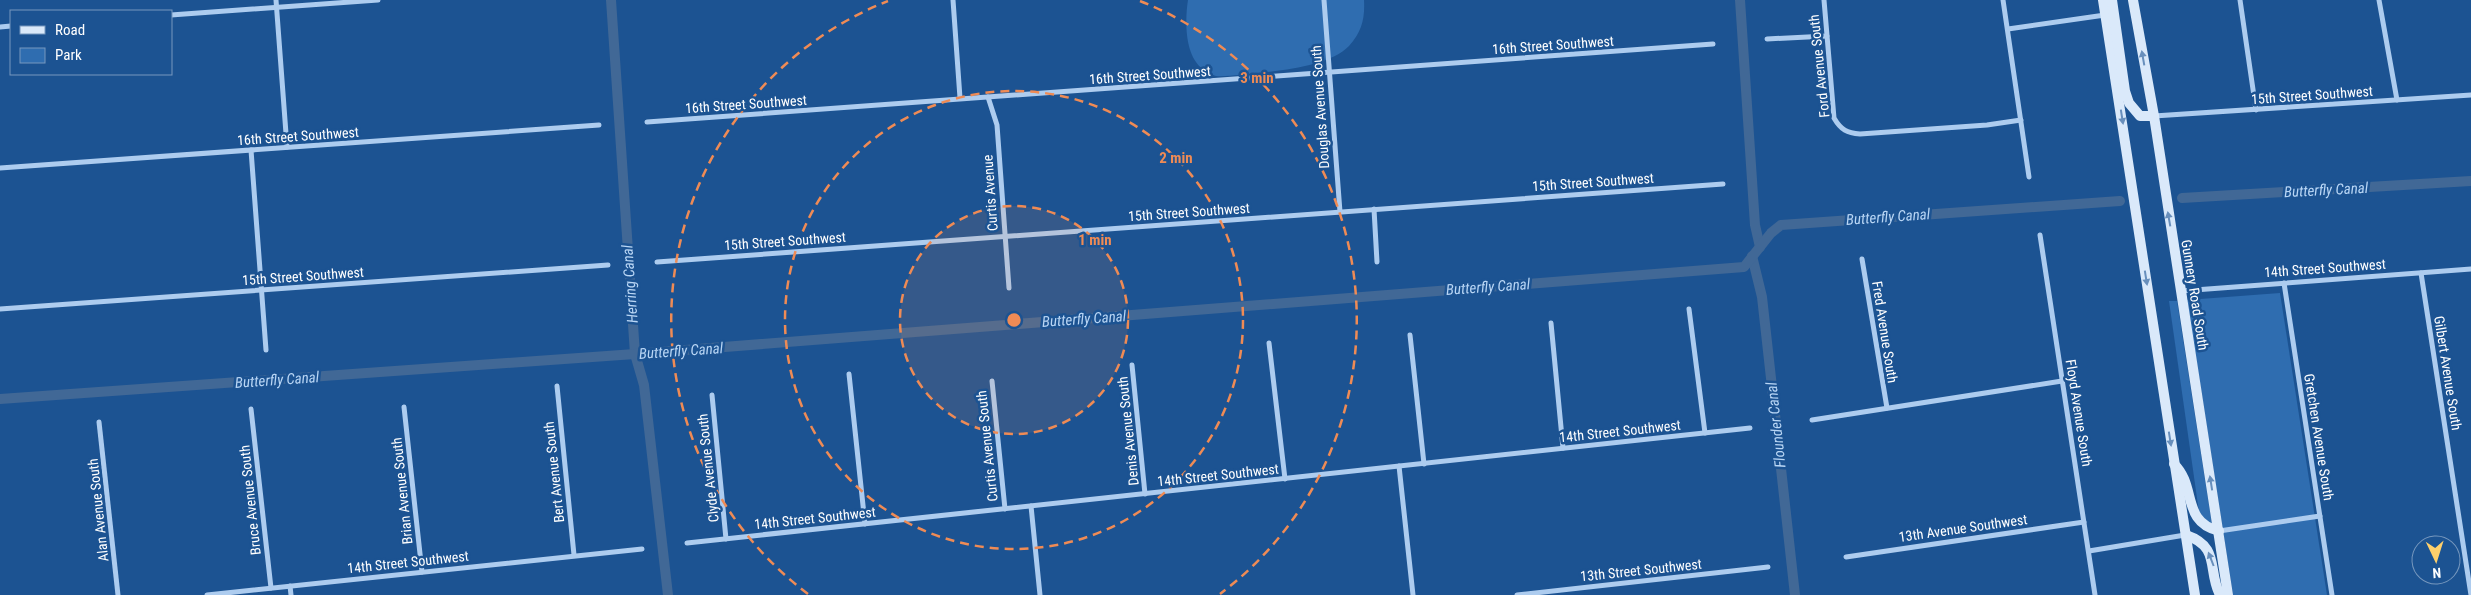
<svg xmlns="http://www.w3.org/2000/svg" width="2471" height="595" font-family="'Roboto Condensed',sans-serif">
<rect width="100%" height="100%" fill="#1c5392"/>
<!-- green -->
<g fill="#2f6db0">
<path d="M1188 0H1364C1365 18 1362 32 1349 46 1328 68 1269 72 1239 75 1233 75 1223 77 1216 76 1212 75 1206 71 1203 69 1184 56 1185 19 1188 0Z"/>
<polygon points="2280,293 2327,595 2233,595 2187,300"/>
<polygon points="2169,301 2177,301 2212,524 2204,518 2199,512"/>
</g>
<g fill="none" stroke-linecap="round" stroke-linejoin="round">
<!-- canal -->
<g stroke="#416896" stroke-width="10">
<polyline points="611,0 635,354 644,385 668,595"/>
<polyline points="1740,0 1755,225 1760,247"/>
<polyline points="2182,198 2471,181"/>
<polyline points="1752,256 1762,297 1795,595"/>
<polyline points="0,399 635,354 1744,267 1771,233 1781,225 2120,201"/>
</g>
<!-- street -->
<g stroke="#adccef" stroke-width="5">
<polyline points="276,0 287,147"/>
<polyline points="953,0 960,98"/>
<polyline points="1324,0 1340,212"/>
<path d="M1824 0 1834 118C1841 130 1847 133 1860 134L1987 125 2021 120"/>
<polyline points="2003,0 2029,177"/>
<polyline points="2240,0 2256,110"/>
<polyline points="2379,0 2397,100"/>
<polyline points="171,15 378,0"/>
<polyline points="0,27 11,26"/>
<polyline points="2008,29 2105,15"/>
<polyline points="1767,39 1827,36"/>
<polyline points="988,97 997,125 1009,288"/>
<polyline points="2154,116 2471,95"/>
<polyline points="647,122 1713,44"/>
<polyline points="251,150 266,350"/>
<polyline points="0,168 599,125"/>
<polyline points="1374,209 1377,262"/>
<polyline points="2040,235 2095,595"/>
<polyline points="1862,259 1887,408"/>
<polyline points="657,262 1723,184"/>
<polyline points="2421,273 2471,595"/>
<polyline points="2284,283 2332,595"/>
<polyline points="2181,291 2471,269"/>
<polyline points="0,309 608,265"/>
<polyline points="1689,309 1705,433"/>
<polyline points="1551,323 1563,448"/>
<polyline points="1410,335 1424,464"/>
<polyline points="1269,343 1285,479"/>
<polyline points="1132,365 1145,494"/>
<polyline points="849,374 865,524"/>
<polyline points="992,381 1005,509"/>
<polyline points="557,386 574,555"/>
<polyline points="712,395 726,539"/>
<polyline points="404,407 422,572"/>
<polyline points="251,409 271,588"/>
<polyline points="1812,420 2062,381"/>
<polyline points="99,422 118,595"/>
<polyline points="1399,466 1413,595"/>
<polyline points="1031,506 1040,595"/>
<polyline points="2219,531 2320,516"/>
<polyline points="687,543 1750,428"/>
<polyline points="2089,551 2185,535"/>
<polyline points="1846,557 2084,522"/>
<polyline points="290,586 291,595"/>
<polyline points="207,595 642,549"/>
<polyline points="1517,595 1768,567"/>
</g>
<!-- secondary -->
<g stroke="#dae9fa" stroke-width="10">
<polyline points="2103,0 2195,595"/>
<polyline points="2112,0 2125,91 2129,103 2140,116 2154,116"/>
<polyline points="2133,0 2154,116 2228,595"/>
<path d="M2174 464C2197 486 2181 522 2219 531"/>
<path d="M2186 535C2221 547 2207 570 2220 595"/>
</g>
</g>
<!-- one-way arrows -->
<defs><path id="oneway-solid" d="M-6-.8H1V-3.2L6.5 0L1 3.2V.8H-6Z" transform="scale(1.25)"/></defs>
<g fill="#688fbc">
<use href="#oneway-solid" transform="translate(2143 58) rotate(-100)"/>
<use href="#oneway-solid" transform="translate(2122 117) rotate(81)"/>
<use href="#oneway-solid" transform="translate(2169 219) rotate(-100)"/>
<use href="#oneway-solid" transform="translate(2146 278) rotate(81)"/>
<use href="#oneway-solid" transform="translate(2170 439) rotate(81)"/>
<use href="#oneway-solid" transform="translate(2211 483) rotate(-99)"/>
<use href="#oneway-solid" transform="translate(2211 559) rotate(-111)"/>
</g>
<!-- distance rings -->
<circle cx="1014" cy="320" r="114" fill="#ef8b55" fill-opacity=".12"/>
<g fill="none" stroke="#ef8b55" stroke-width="2.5" stroke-dasharray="9 6">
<circle cx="1014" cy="320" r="114"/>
<circle cx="1014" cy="320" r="229"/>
<path d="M808 594A343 343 0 0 1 888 1M1140 1A343 343 0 0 1 1220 594"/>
</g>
<g text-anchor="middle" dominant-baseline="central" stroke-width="5" stroke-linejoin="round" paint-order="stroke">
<!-- street labels -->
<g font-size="14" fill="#fff" stroke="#1c5392">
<text transform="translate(1553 45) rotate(-4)">16th Street Southwest</text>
<text transform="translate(1819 66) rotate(-96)">Ford Avenue South</text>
<text transform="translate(1150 75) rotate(-4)">16th Street Southwest</text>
<text transform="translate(2312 95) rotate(-4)">15th Street Southwest</text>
<text transform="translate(746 104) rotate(-4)">16th Street Southwest</text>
<text transform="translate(1320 107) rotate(-94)">Douglas Avenue South</text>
<text transform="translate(298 136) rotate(-4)">16th Street Southwest</text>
<text transform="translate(1593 182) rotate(-4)">15th Street Southwest</text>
<text transform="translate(990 193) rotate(-94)">Curtis Avenue</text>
<text transform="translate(1189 212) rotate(-4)">15th Street Southwest</text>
<text transform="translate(785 241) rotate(-4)">15th Street Southwest</text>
<text transform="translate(2325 268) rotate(-4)">14th Street Southwest</text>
<text transform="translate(303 276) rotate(-4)">15th Street Southwest</text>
<text transform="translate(2195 295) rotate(81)">Gunnery Road South</text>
<text transform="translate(1885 332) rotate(81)">Fred Avenue South</text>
<text transform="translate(2448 373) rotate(81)">Gilbert Avenue South</text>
<text transform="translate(2079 413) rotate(81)">Floyd Avenue South</text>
<text transform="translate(1128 431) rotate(-96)">Denis Avenue South</text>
<text transform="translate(1620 431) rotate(-6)">14th Street Southwest</text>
<text transform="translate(2319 437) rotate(81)">Gretchen Avenue South</text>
<text transform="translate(987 446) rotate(-96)">Curtis Avenue South</text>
<text transform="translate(708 468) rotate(-96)">Clyde Avenue South</text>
<text transform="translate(554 472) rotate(-96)">Bert Avenue South</text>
<text transform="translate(1218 475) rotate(-6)">14th Street Southwest</text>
<text transform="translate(402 491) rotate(-96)">Brian Avenue South</text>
<text transform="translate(250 500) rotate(-96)">Bruce Avenue South</text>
<text transform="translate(98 510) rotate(-96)">Alan Avenue South</text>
<text transform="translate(815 518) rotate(-6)">14th Street Southwest</text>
<text transform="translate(1963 528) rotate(-8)">13th Avenue Southwest</text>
<text transform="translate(408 562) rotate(-6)">14th Street Southwest</text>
<text transform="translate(1641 570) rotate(-6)">13th Street Southwest</text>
</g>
<!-- water labels -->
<g font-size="15" font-style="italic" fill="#b9d6f5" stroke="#1c5392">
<text transform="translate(2326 190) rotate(-3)">Butterfly Canal</text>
<text transform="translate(1888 217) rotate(-4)">Butterfly Canal</text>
<text transform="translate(630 284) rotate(-94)">Herring Canal</text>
<text transform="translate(1488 287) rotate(-4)">Butterfly Canal</text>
<text transform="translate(1084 319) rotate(-4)">Butterfly Canal</text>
<text transform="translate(681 351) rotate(-4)">Butterfly Canal</text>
<text transform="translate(277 380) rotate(-4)">Butterfly Canal</text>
<text transform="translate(1776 425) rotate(-96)">Flounder Canal</text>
</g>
</g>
<circle cx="1014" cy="320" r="8" fill="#ef8b55" stroke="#1c5392" stroke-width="2.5"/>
<g font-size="15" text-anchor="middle" font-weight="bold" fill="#ef8b55" stroke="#1c5392" stroke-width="5" stroke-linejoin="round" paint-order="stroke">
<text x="1257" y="83">3 min</text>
<text x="1176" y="163">2 min</text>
<text x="1095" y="245">1 min</text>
</g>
<!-- legend -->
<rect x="10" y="10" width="162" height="65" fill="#1c5392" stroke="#7798be"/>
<rect x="20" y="26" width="25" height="8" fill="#dae9fa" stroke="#7798be"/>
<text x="55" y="35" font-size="15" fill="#ffffff">Road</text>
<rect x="20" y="48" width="25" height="15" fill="#2f6db0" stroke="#7798be"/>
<text x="55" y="60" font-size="15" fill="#ffffff">Park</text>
<!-- north arrow -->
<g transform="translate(2436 560) rotate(176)"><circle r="24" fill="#1c5392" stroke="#7798be"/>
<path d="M0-4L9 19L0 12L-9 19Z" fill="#ffd06b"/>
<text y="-8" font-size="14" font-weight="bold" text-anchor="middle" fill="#ffffff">N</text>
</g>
</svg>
